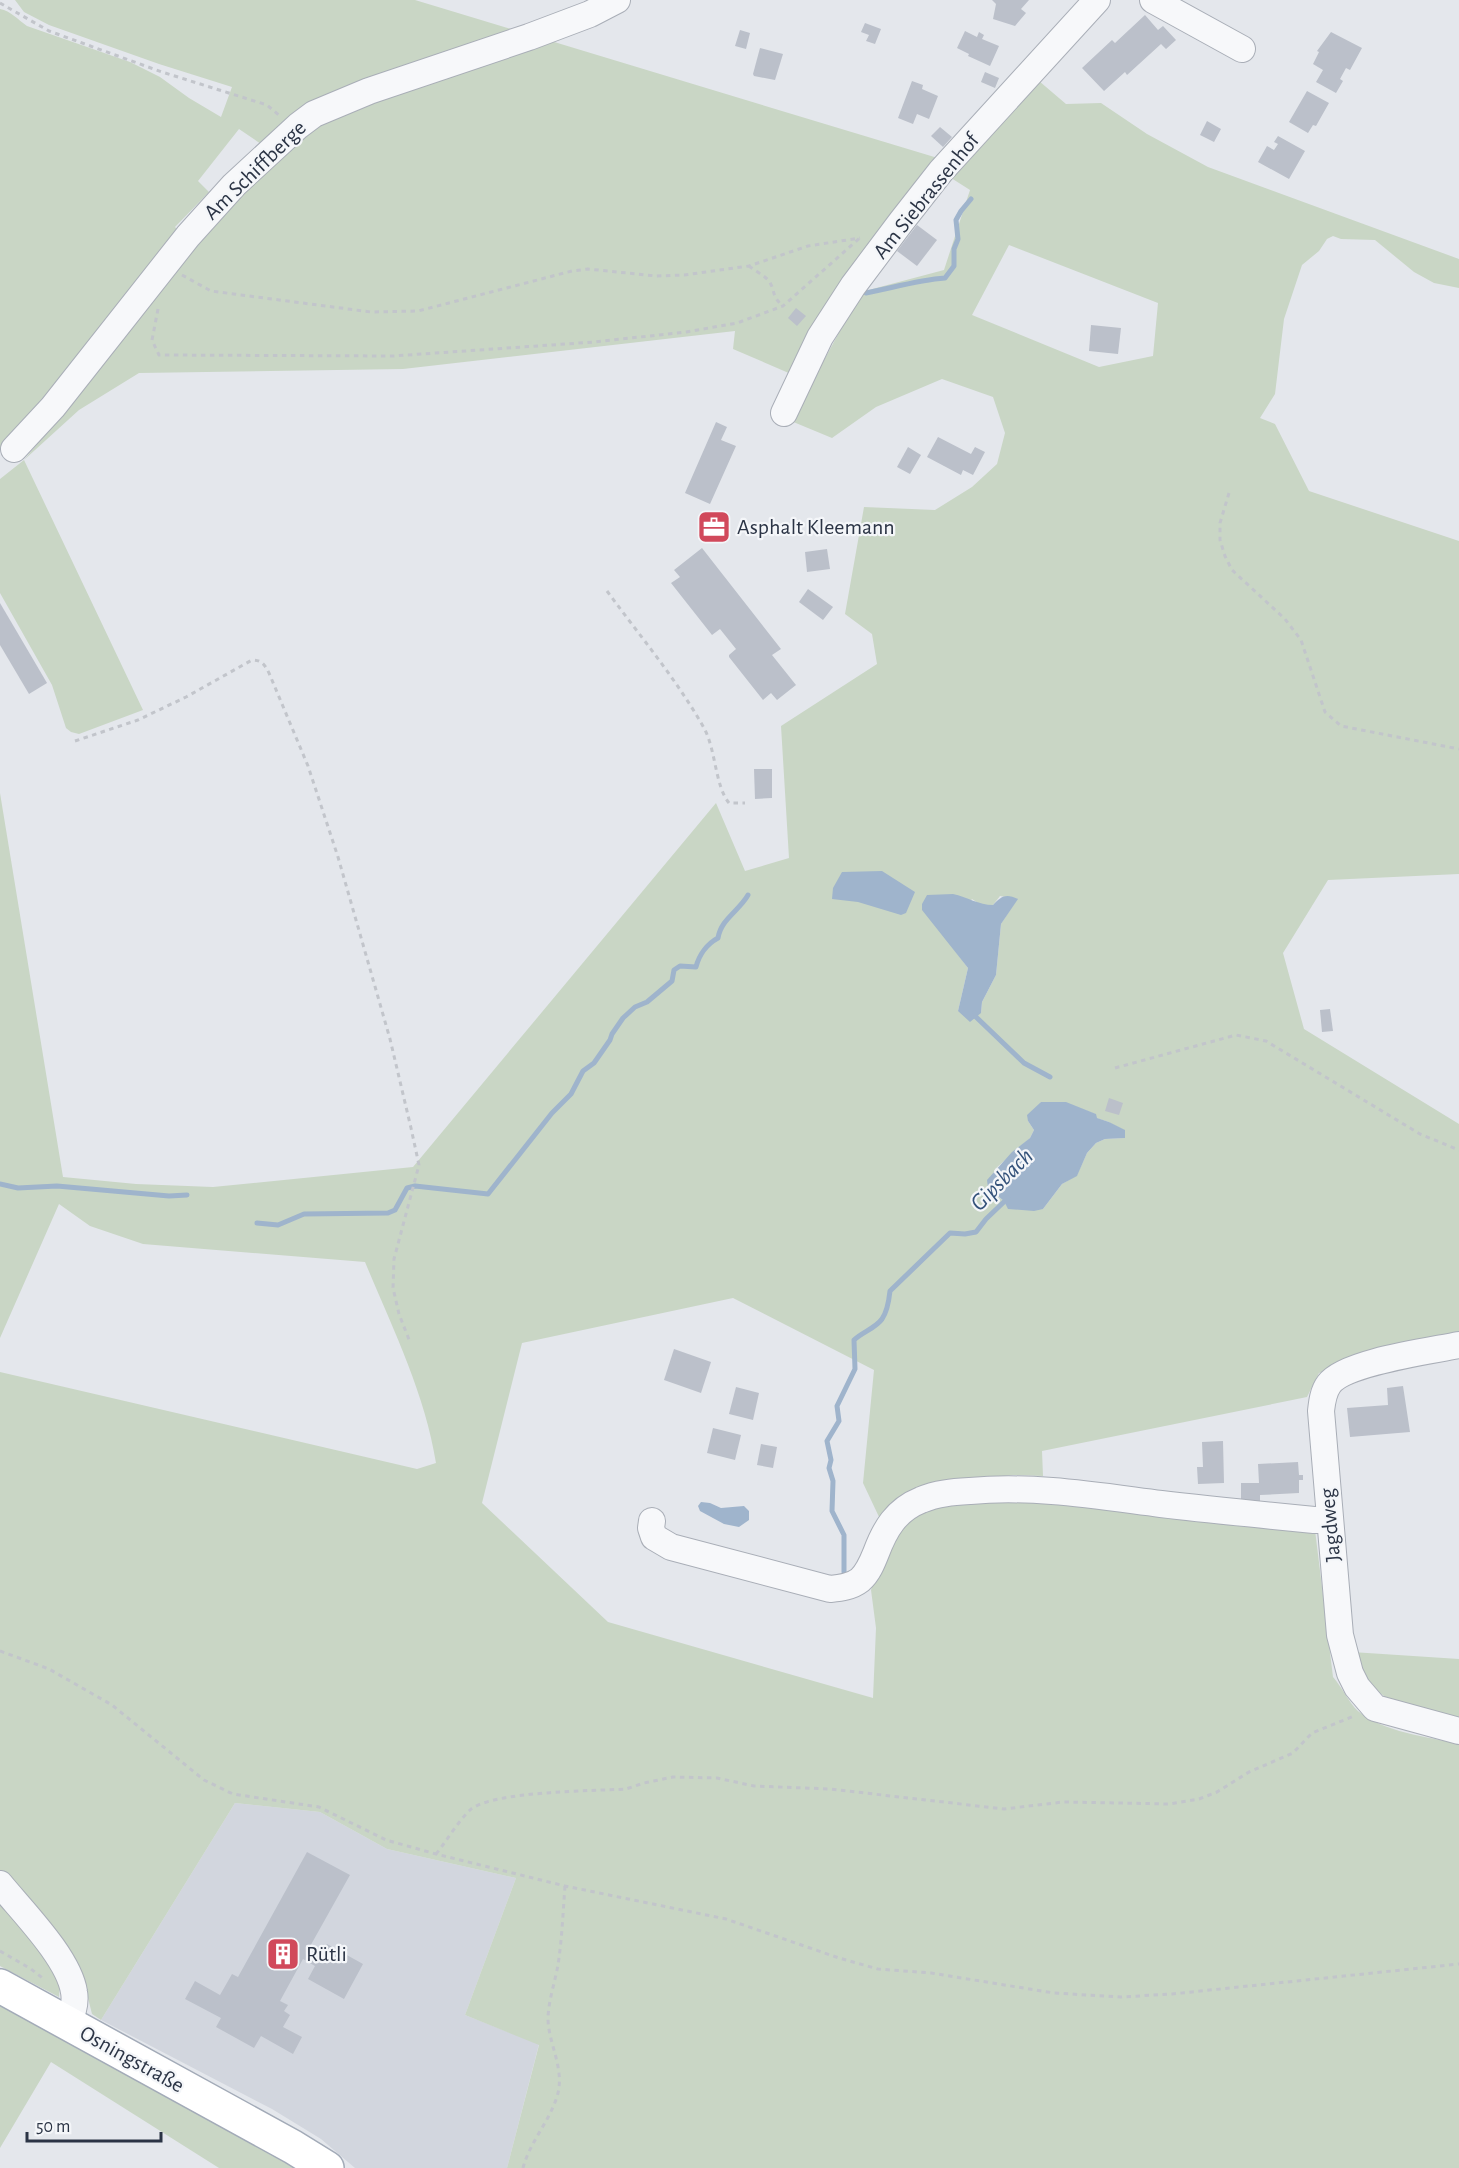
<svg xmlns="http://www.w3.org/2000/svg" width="1459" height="2168" font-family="'Alegreya Sans',sans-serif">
<rect width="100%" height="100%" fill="#e4e7ec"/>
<!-- built -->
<polygon fill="#d2d6de" points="235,1803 320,1812 387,1849 516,1878 465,2015 539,2044 507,2168 355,2168 321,2139 272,2109 101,2020"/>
<!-- green -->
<g fill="#c9d6c5" fill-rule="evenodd">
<path d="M15 0H415L941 159 791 374 733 349 735 331 403 369 139 373 79 410 24 460 143 710 79 734 71 732 66 728 52 685 0 593V479L24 460 85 386 200 231 280 157 239 129 198 181 209 192 175 227 181 234 38 409 0 449V9C11 11 17 19 27 26L130 62 160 77 189 98 221 117 232 87 159 64 49 25 24 12Z"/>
<path d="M1039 81 1066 104 1101 103 1147 134 1208 167 1459 259V288L1434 283 1414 272 1375 240 1341 239 1333 236 1327 239 1319 251 1302 265 1284 319 1275 394 1260 418 1275 424 1309 491 1459 541V874L1328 880 1283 953 1304 1029 1459 1124V1333L1379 1353 1319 1373 1307 1397 1042 1451 1043 1476 1013 1475 938 1484 880 1519 863 1483 874 1370 733 1298 522 1343 482 1503 608 1622 873 1698 876 1628 871 1590 894 1527 916 1511 998 1497 1315 1530 1333 1677C1342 1687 1349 1703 1358 1711 1382 1732 1429 1737 1459 1744V2168H507L539 2045 465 2015 516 1878 387 1849 320 1812 235 1803 101 2020 92 2014 88 1998 62 1947 0 1870V1372L417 1469 436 1463C425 1393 392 1327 365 1262L143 1244 90 1226 59 1204 0 1338V793L63 1177 136 1184 213 1187 413 1167 716 803 745 871 789 858 781 726 877 664 872 634 845 614 864 507 935 510 972 487 997 464 1005 433 993 397 942 379 876 407 832 438 791 421 861 292 944 270 970 190 948 176ZM1009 245 1158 303 1153 356 1099 367 972 315ZM1000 896 1017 899 1001 924 996 975 982 1002 981 1013 958 1011 968 968 947 940 972 899 981 905H993ZM1041 1102 1066 1103 1095 1114 1096 1118 1109 1122 1124 1138 1105 1139 1096 1143 1087 1153 1077 1175 1062 1184 1043 1209H1009L1004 1201 988 1188 995 1169 1030 1138 1034 1130 1028 1121Z"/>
<polygon points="1352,1652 1459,1659 1459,1723 1395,1704 1369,1685"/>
<polygon points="0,1901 42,1953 60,1982 59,1997 0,1966"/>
<polygon points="0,2004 298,2168 219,2168 51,2062 0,2148"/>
</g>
<!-- water -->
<g fill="#9fb4cc">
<polygon points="882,871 915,892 906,913 901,915 858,902 832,899 833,888 842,872"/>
<path d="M953 894C967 897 979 905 993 905 1001 896 1006 893 1018 899L1001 924 996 975 982 1002 981 1013 970 1022 958 1011 968 968 922 910V904L927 895Z"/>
<polygon points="1041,1102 1066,1102 1096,1114 1097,1118 1109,1122 1125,1130 1125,1138 1105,1139 1096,1143 1087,1153 1077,1176 1062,1184 1043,1209 1034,1211 1008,1209 1004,1201 988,1188 987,1180 1012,1152 1030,1138 1034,1130 1028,1121 1027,1115"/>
<polygon points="701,1502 710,1503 721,1508 744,1506 749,1511 749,1520 739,1527 724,1524 700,1511 698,1506"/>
</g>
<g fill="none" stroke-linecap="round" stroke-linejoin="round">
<!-- stream -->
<g stroke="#9fb4cc" stroke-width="5">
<path d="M866 293C892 288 918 280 945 278L954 266V249L958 239 956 220 961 211 971 199"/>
<polyline points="975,1013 976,1017 1024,1063 1050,1077"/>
<polyline points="0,1184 18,1188 57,1186 169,1196 187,1195"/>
<path d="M257 1223 278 1225 304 1214 388 1213 395 1210 407 1188 415 1186 488 1194 552 1113 571 1094 583 1071 594 1063 610 1040 612 1034 623 1018 635 1007 647 1002 672 981 674 970 680 966 696 967C699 955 707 944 718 938 721 919 739 911 748 895"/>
<path d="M844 1572V1535L832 1511 833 1481 829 1468 831 1460 827 1441 839 1421 837 1406 855 1369 854 1340C862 1332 876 1328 882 1319 887 1312 889 1300 890 1291L950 1233 965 1234 976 1232 986 1219 1008 1198"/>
</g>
</g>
<!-- building -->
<g fill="#bbc0ca">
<polygon points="992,0 1029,0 1021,9 1026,13 1015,26 993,19 996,4"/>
<polygon points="1145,15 1158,30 1163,26 1176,40 1166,49 1161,44 1127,75 1125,72 1104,91 1082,68 1112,40 1115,43"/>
<polygon points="865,23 881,29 875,44 866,41 869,35 861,32"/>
<polygon points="740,30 750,33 746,49 735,46"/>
<polygon points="965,31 977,37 979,32 984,35 982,39 999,46 990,66 968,56 969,54 957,48"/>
<polygon points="1331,32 1362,48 1350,70 1346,68 1340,79 1343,81 1336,93 1316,82 1323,70 1313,64 1319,52 1317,51"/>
<polygon points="760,48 783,54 775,80 754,76 753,74"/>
<polygon points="985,72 999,78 995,88 981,82"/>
<polygon points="912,81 923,85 922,89 938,96 929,119 917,114 913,124 898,118"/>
<polygon points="1307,91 1329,103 1316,126 1313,125 1308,133 1289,122"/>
<polygon points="1207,121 1221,129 1214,142 1200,135"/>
<polygon points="940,127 952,137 943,147 931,136"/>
<polygon points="1278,136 1305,151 1289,179 1258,162 1267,146 1274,150 1278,144 1274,142"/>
<polygon points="917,225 937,240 917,266 897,251"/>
<polygon points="796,308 806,316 797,326 788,318"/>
<polygon points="1091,325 1121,328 1118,354 1089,351"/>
<polygon points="716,422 727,427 721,440 736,446 710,504 685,493"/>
<polygon points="938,437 971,454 975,447 985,452 973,475 963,470 961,475 927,457"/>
<polygon points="908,447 921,455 910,474 897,467"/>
<polygon points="702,548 781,649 772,655 796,685 777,700 771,693 763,700 729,657 729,655 736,649 720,629 712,635 671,583 680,577 674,570"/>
<polygon points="827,549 830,569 807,572 805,552"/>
<polygon points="808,589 833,607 823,620 799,602"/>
<polygon points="0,603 47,683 29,694 0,645"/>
<polygon points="754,769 772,769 772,798 755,799"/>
<polygon points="1330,1009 1333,1031 1322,1032 1320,1010"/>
<polygon points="1109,1098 1123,1103 1119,1115 1105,1111"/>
<polygon points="674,1349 711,1362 701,1393 664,1380"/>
<polygon points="1403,1386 1410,1432 1350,1437 1347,1408 1388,1405 1387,1388"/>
<polygon points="736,1387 759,1393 753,1420 729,1414"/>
<polygon points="713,1428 741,1435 735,1460 707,1453"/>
<polygon points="1223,1441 1224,1483 1198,1484 1197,1467 1203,1467 1202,1442"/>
<polygon points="761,1444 777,1447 773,1468 757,1465"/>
<polygon points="1298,1462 1299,1475 1303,1475 1303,1480 1299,1480 1299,1493 1260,1495 1260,1501 1241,1501 1241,1483 1259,1483 1258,1464"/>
<polygon points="307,1852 350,1875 308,1950 320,1957 327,1944 363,1964 344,1999 308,1979 315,1966 303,1959 280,2001 288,2005 284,2011 290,2015 283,2027 302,2037 293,2054 261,2036 254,2048 216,2027 221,2018 185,1999 195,1981 220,1995 232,1974 238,1977"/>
</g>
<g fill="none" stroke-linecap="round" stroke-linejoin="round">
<!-- minor casing -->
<g stroke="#a9aeb7" stroke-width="28">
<g id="minor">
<polyline points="1153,0 1242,49"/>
<polyline points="784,413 820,337 853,286 901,222 941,171 1097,0"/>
<polyline points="14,449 53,407 188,236 234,185 298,126 314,114 369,91 529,37 590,14 617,0"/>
<path d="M1459 1345C1430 1351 1345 1362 1329 1384 1323 1392 1322 1402 1321 1411L1340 1635 1350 1673 1357 1687 1375 1708 1459 1731"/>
<path d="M652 1521 651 1528 654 1537 671 1547 830 1589C840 1588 851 1587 860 1580 868 1573 872 1563 876 1553 885 1529 896 1510 921 1500 937 1493 954 1492 970 1491 1034 1485 1098 1496 1161 1504 1212 1510 1263 1515 1314 1520H1329"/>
<path d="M0 1884C22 1911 69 1958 74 1992 76 2003 73 2013 68 2023"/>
</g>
</g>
<!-- major casing -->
<g stroke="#a3abb8" stroke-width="36">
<polyline id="major" points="0,1986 293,2147 327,2168"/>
</g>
<!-- path -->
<g stroke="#c2c5cb" stroke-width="3" stroke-dasharray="4.5 4.5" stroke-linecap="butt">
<polyline points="0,3 49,31 162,72 267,105 280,116"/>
<path d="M749 266C755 271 764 275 769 281 776 292 771 296 783 306"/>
<polyline points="182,275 211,291 371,312 418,311 572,271 588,269 656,276 684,275 749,266 808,246 860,238"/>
<polyline points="158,309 152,340 159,355 393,356 594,342 686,332 737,323 783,306 862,236"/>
<polyline points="1229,493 1220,523 1220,540 1225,556 1232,570 1285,619 1301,640 1325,712 1341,726 1459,749"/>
<path d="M607 591C640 636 677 680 704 728 716 750 715 786 729 803H745"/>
<path d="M75 741 138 720 186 697 252 660C262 660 265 665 269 673L308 766 338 857 390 1039 411 1128 419 1165 394 1259 393 1288 399 1314 410 1342"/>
<polyline points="1115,1068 1236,1035 1266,1041 1420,1134 1459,1150"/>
<polyline points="0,1651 49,1669 112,1705 204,1780 233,1794 319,1807 386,1840 436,1854 565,1886 726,1919 839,1958 878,1969 931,1973 1054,1993 1121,1997 1172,1994 1459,1964"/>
<path d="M436 1854C446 1842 459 1820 470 1810 491 1791 594 1791 626 1789L644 1783 673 1777 717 1778 754 1786 830 1789 1004 1809 1063 1802 1170 1804 1199 1799 1217 1792 1249 1772 1293 1753 1312 1733 1354 1716"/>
<polyline points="0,1951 31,1969 45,1980"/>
<path d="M523 2168C530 2141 551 2120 558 2093 564 2068 549 2044 548 2020 548 2002 555 1982 558 1965 562 1939 563 1912 565 1886"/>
</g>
<!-- minor -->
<use href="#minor" stroke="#f7f8fa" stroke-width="26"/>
<!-- major -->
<use href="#major" stroke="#fff" stroke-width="33"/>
</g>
<!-- icons -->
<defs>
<g id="office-square" transform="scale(1.725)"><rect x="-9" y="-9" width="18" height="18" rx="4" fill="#d1495b" stroke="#f4f6f9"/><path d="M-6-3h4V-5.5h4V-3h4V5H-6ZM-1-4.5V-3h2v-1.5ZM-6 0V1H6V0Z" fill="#fff"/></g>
<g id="building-square" transform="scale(1.725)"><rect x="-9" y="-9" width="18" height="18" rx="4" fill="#d1495b" stroke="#f4f6f9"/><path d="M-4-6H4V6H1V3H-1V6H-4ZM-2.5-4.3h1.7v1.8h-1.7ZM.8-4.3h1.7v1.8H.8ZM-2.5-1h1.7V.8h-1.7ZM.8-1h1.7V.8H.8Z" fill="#fff"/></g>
</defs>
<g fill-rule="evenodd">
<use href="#office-square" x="714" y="527"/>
<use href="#building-square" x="283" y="1954"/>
</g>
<g text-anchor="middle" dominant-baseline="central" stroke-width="4.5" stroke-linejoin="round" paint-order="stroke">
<!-- street labels -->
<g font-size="22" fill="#2b3445" stroke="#f4f6f9">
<text transform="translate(255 170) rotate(-44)">Am Schiffberge</text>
<text transform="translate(926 196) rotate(-51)">Am Siebrassenhof</text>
<text transform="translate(1330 1525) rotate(-95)">Jagdweg</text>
<text transform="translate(132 2059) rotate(29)">Osningstraße</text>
</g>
<!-- poi labels -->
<g font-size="22" fill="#2b3445" stroke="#f4f6f9" text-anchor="start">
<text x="737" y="527">Asphalt Kleemann</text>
<text x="306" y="1954">Rütli</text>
</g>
<!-- water labels -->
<g font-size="24" font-style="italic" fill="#34527a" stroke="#f4f6f9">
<text transform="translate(1002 1180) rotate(-45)">Gipsbach</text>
</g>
</g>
<!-- scale -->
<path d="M27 2132v9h134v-9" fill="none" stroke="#2b3445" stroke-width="3"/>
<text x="36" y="2132" font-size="18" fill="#2b3445" stroke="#f4f6f9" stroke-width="4.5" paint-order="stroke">50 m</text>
</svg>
